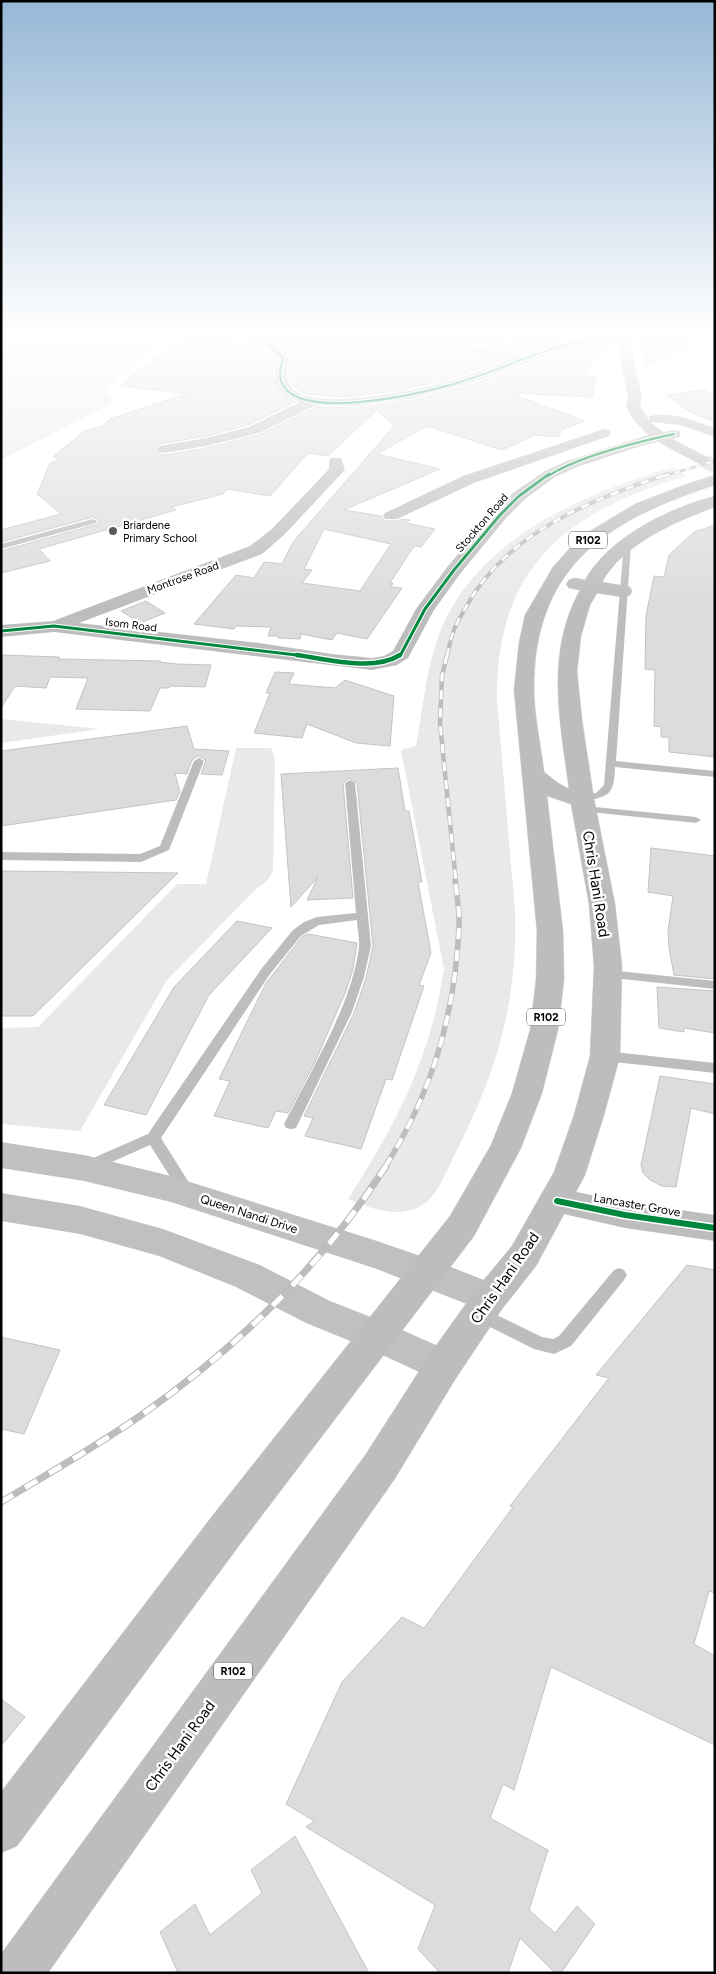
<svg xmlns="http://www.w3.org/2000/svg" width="716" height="1974" font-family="Figtree,sans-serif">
<rect width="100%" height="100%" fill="#fff"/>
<!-- green -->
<g fill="#e9e9e9">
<polygon points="20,332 162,332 152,342 153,348 108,389 107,392 114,402 1,460 1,333"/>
<path d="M674 467 686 476C566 513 496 565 497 700L515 911C518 1004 496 1074 454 1156 446 1172 437 1197 421 1206 395 1219 371 1208 348 1199 397 1123 430 1059 444 969L401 750 416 746C423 708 426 668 440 632 478 538 583 493 674 467Z"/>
<polygon points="1,719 100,729 1,743"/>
<polygon points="236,748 271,748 275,759 273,871 267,881 256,889 167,980 80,1131 1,1124 1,1028 38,1027 177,884 206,884"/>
</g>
<!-- building -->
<g fill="#dcdcdc" stroke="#c4c4c4" fill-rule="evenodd">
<path d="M192 332H225L229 337 248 342 266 350 275 359 273 374 276 387 284 396 295 402 248 425 206 436 159 444 155 448 159 454 164 455 206 448 259 435 316 407 358 408 413 400 471 385 582 346 607 344 581 376 596 377 592 397 510 393 585 421 563 429 558 437 535 435 502 450 427 426 377 454 440 469 344 510 381 516 385 521H397L402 519 410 520 407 523 435 529 421 547 415 546 412 549 390 583H393L391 587 402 588 367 639 337 633 332 640 301 634 300 639 278 638V636H268L271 627 236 626 234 629 194 624 236 575 254 578 264 562 282 564 293 542 394 426 377 410 328 456 308 453 270 496 227 489 223 494 171 507 176 510 39 549 50 561 1 573V551L98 524 99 520 93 517 1 542V530L61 514 37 494 50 463 60 459 53 457 84 431 106 425 104 424 109 423 106 421 112 420 110 419 187 394 121 386 130 379H127ZM324 529 391 544 360 591 302 583 312 570 304 569Z"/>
<polygon points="251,332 283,332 305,337 281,347 270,339"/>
<polygon points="330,332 456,332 445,337 443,344 447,348 502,360 443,381 389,392 344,397 306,394 295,388 290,382 289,371 291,358 286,352"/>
<polygon points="458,332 616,332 578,336 521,354 463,340 465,337"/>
<polygon points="638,332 687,332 691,337 705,341 646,366"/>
<polygon points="704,390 715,397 715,422 692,413 666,395"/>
<polygon points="715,525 715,757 669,752 669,737 661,737 661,727 654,726 655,670 645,669 646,616 654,576 664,577 669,555 694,532"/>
<polygon points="146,601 165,613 140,623 121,611"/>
<polygon points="1,655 59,657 59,659 161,661 160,662 177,664 211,665 205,687 170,686 169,688 160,688 150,711 76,709 88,678 50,677 46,688 15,686 1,708"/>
<polygon points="275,672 294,673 289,684 335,688 345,680 394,696 390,746 356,743 307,724 302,738 254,733 270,693 266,693"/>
<polygon points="187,726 194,749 229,751 222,775 201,774 206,760 198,756 192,760 187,774 175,773 180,792 176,800 1,826 1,751"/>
<polygon points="398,768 405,811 409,811 422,882 418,882 431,953 419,985 424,986 392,1080 386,1079 361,1149 305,1136 313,1118 304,1116 354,1013 366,978 373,946 357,783 349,778 343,783 353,898 307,900 318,877 291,907 281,774"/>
<polygon points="651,848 715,856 715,979 674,975 669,948 668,931 673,896 648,892"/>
<polygon points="1,871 178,873 33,1016 1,1016"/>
<polygon points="237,921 272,928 209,995 146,1115 104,1105 174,987"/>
<polygon points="308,934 357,943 353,969 346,991 316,1060 288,1113 276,1111 268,1128 214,1116 230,1081 219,1079 266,983 302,937"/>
<polygon points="657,987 715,991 715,1033 684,1028 684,1032 659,1028"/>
<polygon points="660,1076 715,1084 715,1114 691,1108 676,1187 662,1186 650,1180 643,1173 641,1165"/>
<polygon points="687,1265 715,1270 715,1593 709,1591 694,1644 715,1656 715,1745 551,1667 514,1790 503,1784 490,1818 548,1850 529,1910 555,1933 577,1906 595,1924 561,1973 555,1973 520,1938 508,1973 440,1973 418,1949 435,1905 306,1827 314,1821 286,1804 342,1682 402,1617 424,1628 513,1507 510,1506 609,1378 596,1375"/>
<polygon points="1,1337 60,1350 24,1434 1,1429"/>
<polygon points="1,1699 25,1717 1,1746"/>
<polygon points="295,1836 369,1973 178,1973 160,1932 195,1904 210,1935 262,1893 251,1870"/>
</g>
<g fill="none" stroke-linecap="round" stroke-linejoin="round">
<!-- street-tunnel -->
<polyline stroke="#d9d9d9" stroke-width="14" stroke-dasharray="14 7" stroke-linecap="butt" points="704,461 715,466"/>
<!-- primary casing -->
<g stroke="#dbdbdb" stroke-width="1">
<path id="primary" d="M715 475V485C608 520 534 565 534 689 534 716 541 745 544 772L558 783 569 789C560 721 545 653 580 590L569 588 566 584 569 580 575 578 585 580C609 537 669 508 715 496V507C675 522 624 543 602 582L630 587 632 591 630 595 623 597 597 593 590 605 581 636 577 671 582 720 594 799 615 904 622 966 620 1056 604 1115 585 1175 536 1266 502 1309 456 1378 394 1480 48 1973H1V1954L366 1454 430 1354 478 1287 512 1246 554 1172 574 1115 590 1056 594 966 589 904 571 804 547 796 563 931 564 980 558 1030 542 1093 521 1148 474 1236 241 1543 17 1846 1 1853V1792L213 1515 450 1216 491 1145 512 1093 530 1030 536 980 537 931 514 690 519 643 525 615 553 567 570 548 590 531 635 504 684 485Z"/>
</g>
<!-- lane -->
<g fill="#bdbdbd" fill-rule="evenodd">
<polygon points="321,332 328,332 281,352 276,351"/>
<polygon points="93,519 97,521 96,523 1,549 1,544"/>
<path d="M624 542 631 544 616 761 715 771V777L615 767C614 796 609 796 582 802L577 799 578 797 596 793 604 785Z"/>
<polygon points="199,758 204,761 169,850 141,862 1,860 1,852 140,854 160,846 194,761"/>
<path d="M350 780 355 783 371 946 364 977 352 1012 296 1128 291 1129 286 1128 284 1124C310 1072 352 1005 359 947 360 939 357 929 357 920L319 925 301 936 270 974 161 1138 193 1189 195 1193 193 1197 188 1199 183 1197 150 1145 94 1170 89 1172 84 1170 82 1166 84 1162 148 1134 262 968 293 930 304 922 317 917 356 913 345 783Z"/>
<polygon points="584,806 696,817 701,820 696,823 580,811 579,809"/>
<polygon points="608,970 715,981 715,989 604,977 602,974"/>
<polygon points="605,1051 715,1063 715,1073 605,1061 600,1059 598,1056 600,1053"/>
<polygon points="619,1268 624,1270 627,1275 624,1280 571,1346 554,1354 534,1349 474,1319 472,1314 474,1309 480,1307 542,1337 553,1339 559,1336 614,1270"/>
</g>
<!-- street -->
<g fill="#bdbdbd" fill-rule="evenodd">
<path d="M227 332C251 330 275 338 289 358 287 369 284 381 294 390 317 411 415 390 443 383 465 377 487 368 508 360L447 346 445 343 447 338 457 333 463 337 459 341 521 356 579 338 628 332 642 398 640 406 649 420 650 416C672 411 695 421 715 428V437L680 425 650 422 663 432 674 430 679 431 681 434 679 437 673 439 709 458 711 461 709 464H699L658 442 641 446 577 467 555 477 525 499 506 518 460 574 434 610 408 658 397 665 372 670 54 632 1 637V625L53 621 250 546 272 529 329 469V461L331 458H341L345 470 342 473 284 535 262 554 79 623 259 643 332 654 372 658 384 656 393 651 416 609 448 566 494 512 513 493 545 471 567 461 648 435 633 419 626 406 628 398 617 341 582 344 470 383 413 398 358 406 316 405 259 433 206 446 164 453 159 452 157 449 159 446 206 438 249 427 300 402C276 393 272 384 277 358 265 343 246 339 229 335Z"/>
<polygon points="689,332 715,333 715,341 691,335"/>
<polygon points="604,429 609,430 611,433 609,436 474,483 397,519 385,519 383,516 385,513 463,476"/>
<polygon points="557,1188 625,1202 715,1215 715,1241 625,1228 546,1210 542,1201 546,1192"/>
</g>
<!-- secondary -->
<g fill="#c0c0c0" fill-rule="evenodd">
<polygon points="1,1142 84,1155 171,1176 374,1240 438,1262 502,1287 507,1298 502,1309 490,1313 374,1268 171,1202 84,1181 1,1168"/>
<polygon points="1,1193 80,1206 163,1229 260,1265 330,1301 391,1325 456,1354 461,1366 456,1378 443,1383 365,1347 306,1323 236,1287 159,1256 80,1234 1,1221"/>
</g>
<!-- primary -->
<use href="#primary" fill="#bdbdbd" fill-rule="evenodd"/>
<!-- rail-far4 casing -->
<g stroke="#bdbdbd" stroke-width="3">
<polyline id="rail-far4" points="664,476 715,461"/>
</g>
<!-- rail-far3 casing -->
<g stroke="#bdbdbd" stroke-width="4">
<path id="rail-far3" d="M447 656C449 647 451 638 454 630 457 622 462 614 466 607 507 532 591 500 668 474"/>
</g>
<!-- rail-far2 casing -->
<g stroke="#bdbdbd" stroke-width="4.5">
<polyline id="rail-far2" points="447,655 442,676 440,723 456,882"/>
</g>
<!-- rail-far1 casing -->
<g stroke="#bdbdbd" stroke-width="5.5">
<path id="rail-far1" d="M385 1167C432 1093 455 1015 459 927 460 912 457 896 455 881"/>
</g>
<!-- rail casing -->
<g stroke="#bdbdbd" stroke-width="7">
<path id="rail" d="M1 1502C48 1474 95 1447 140 1416 238 1347 321 1267 386 1166"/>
</g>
<!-- rail-far4 -->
<use href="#rail-far4" stroke="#fff" stroke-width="2" stroke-dasharray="5.5" stroke-linecap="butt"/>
<!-- rail-far3 -->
<use href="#rail-far3" stroke="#fff" stroke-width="2.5" stroke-dasharray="8" stroke-linecap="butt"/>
<!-- rail-far2 -->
<use href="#rail-far2" stroke="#fff" stroke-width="3" stroke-dasharray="9" stroke-linecap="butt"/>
<!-- rail-far1 -->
<use href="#rail-far1" stroke="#fff" stroke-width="4" stroke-dasharray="11" stroke-linecap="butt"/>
<!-- rail -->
<use href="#rail" stroke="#fff" stroke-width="5" stroke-dasharray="14" stroke-linecap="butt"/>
<!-- cycleway-far3 casing -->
<g stroke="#fff" stroke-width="4.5">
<g id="cycleway-far3">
<path d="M233 332C252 336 270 342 283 358 282 365 278 374 281 381 296 423 418 394 450 385 487 375 522 358 558 347 580 341 600 337 622 337"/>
<path d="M548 476C579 456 637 442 674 434"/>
</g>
</g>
<!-- cycleway-far2 casing -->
<g stroke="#fff" stroke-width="5">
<g id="cycleway-far2">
<polyline points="1,631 54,626 305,656"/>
<polyline points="398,656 401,654 425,609 454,570 500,515 519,496 549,474"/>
</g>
</g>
<!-- cycleway-far1 casing -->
<g stroke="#fff" stroke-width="7">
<path id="cycleway-far1" d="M297 655C327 659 373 672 400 655"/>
</g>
<!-- cycleway casing -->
<g stroke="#fff" stroke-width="9">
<polyline id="cycleway" points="557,1201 625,1215 715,1228"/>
</g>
<!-- cycleway-far3 -->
<use href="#cycleway-far3" stroke="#00873e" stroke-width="2.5"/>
<!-- cycleway-far2 -->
<use href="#cycleway-far2" stroke="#00873e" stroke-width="3"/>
<!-- cycleway-far1 -->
<use href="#cycleway-far1" stroke="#00873e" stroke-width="4.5"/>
<!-- cycleway -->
<use href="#cycleway" stroke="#00873e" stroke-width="6"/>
</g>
<!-- sky -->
<linearGradient id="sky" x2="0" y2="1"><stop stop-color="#96b7d6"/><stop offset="0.55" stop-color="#fff"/><stop offset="1" stop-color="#fff" stop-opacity="0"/></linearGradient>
<rect width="716" height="608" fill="url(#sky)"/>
<!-- markers -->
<circle fill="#595959" stroke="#fff" stroke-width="2" cx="113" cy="531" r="5"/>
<g text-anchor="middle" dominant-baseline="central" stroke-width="5" stroke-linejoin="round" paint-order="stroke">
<!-- far-street labels -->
<g font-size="11" fill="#000" stroke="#fff">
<text transform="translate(482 523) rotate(-49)">Stockton Road</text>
<text transform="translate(183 578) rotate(-20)">Montrose Road</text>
<text transform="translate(131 625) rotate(7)">Isom Road</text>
</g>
<!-- far-poi labels -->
<g font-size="11" fill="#000" stroke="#fff" text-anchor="start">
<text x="123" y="525">Briardene<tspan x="123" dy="13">Primary School</tspan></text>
</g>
<!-- shield labels -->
<g fill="#fff" stroke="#4c4c4c" stroke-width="1">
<rect x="569" y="531.5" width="38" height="17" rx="4"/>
<rect x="527" y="1008.5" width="38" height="17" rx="4"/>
<rect x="214" y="1662.5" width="38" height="17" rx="4"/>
</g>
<g font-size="11" font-weight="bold" fill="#000">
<text x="588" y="540">R102</text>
<text x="546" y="1017">R102</text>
<text x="233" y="1671">R102</text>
</g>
<!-- street labels -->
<g font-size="12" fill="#000" stroke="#fff">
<text transform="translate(637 1205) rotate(10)">Lancaster Grove</text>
<text transform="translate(249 1214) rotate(18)">Queen Nandi Drive</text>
</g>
<!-- near-street labels -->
<g font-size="15" fill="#000" stroke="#fff">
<text transform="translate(596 884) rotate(81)">Chris Hani Road</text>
<text transform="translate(505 1278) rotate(-55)">Chris Hani Road</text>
<text transform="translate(180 1746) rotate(-54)">Chris Hani Road</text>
</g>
</g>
<!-- border -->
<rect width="716" height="1974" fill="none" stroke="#000000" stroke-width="5"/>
</svg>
